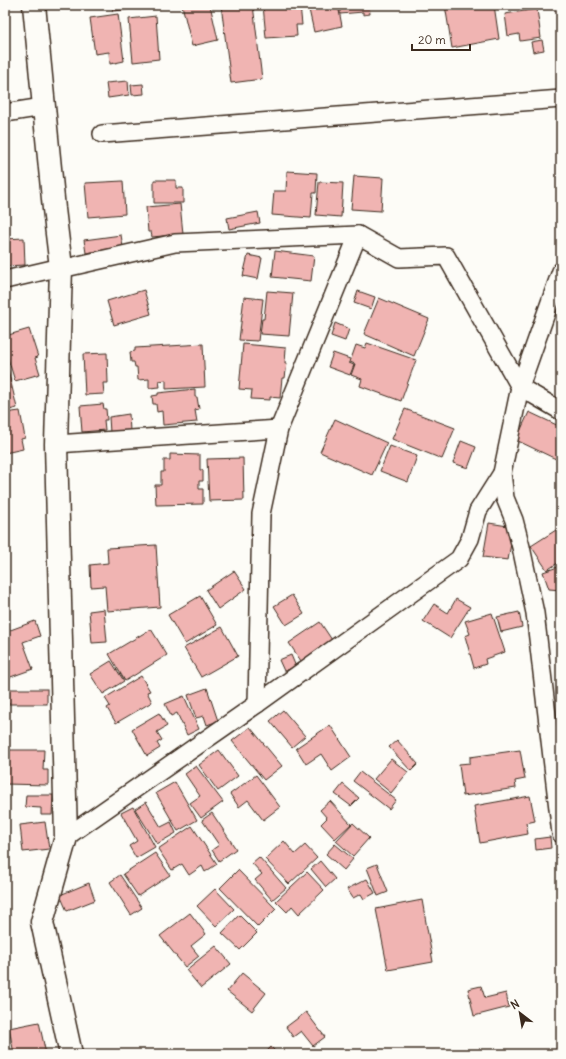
<svg xmlns="http://www.w3.org/2000/svg" width="566" height="1059" font-family="Delius,sans-serif">
<rect width="100%" height="100%" fill="#fdfcf7"/>
<filter id="ink" filterUnits="userSpaceOnUse"><feTurbulence type="fractalNoise" baseFrequency=".025" numOctaves="2"/><feDisplacementMap in="SourceGraphic" scale="8" xChannelSelector="R" yChannelSelector="G"/><feConvolveMatrix kernelMatrix="1 2 1 2 8 2 1 2 1" color-interpolation-filters="sRGB"/></filter>
<g filter="url(#ink)">
<!-- building -->
<g fill="#f0b4b2" stroke="#3b2a1e">
<polygon points="112,5 154,5 155,7 113,11"/>
<polygon points="182,5 210,5 218,40 192,46"/>
<polygon points="221,5 253,5 262,79 231,83"/>
<polygon points="263,5 300,5 302,25 296,25 297,36 266,38"/>
<polygon points="308,5 338,5 342,26 314,32"/>
<polygon points="340,5 369,5 370,14 363,15 363,12 340,14"/>
<polygon points="445,5 494,5 499,39 452,48"/>
<polygon points="537,9 541,38 520,41 519,34 508,36 505,14"/>
<polygon points="118,14 124,61 110,64 109,52 95,54 90,18"/>
<polygon points="156,16 159,59 133,62 129,19"/>
<polygon points="542,40 544,50 533,52 531,42"/>
<polygon points="128,81 129,95 108,98 106,83"/>
<polygon points="143,84 144,94 132,95 131,85"/>
<polygon points="287,171 317,173 316,193 313,193 311,218 272,215 274,191 286,191"/>
<polygon points="354,176 383,178 381,211 351,209"/>
<polygon points="154,180 176,180 176,188 183,188 183,203 154,203"/>
<polygon points="123,181 125,214 88,217 85,183"/>
<polygon points="319,182 343,183 341,217 316,215"/>
<polygon points="180,204 183,234 152,237 151,232 148,232 146,207"/>
<polygon points="258,212 260,223 229,229 227,218"/>
<polygon points="121,235 123,247 86,253 84,240"/>
<polygon points="24,238 25,265 5,266 5,239"/>
<polygon points="275,251 314,256 311,281 272,277"/>
<polygon points="248,255 262,258 258,279 243,276"/>
<polygon points="144,290 151,314 114,325 107,301"/>
<polygon points="267,291 293,293 289,336 260,334 262,319 264,319"/>
<polygon points="358,291 375,297 371,309 354,303"/>
<polygon points="244,297 263,299 258,341 239,340"/>
<polygon points="379,298 429,319 414,356 364,334"/>
<polygon points="335,323 349,329 345,341 331,336"/>
<polygon points="29,329 38,357 35,358 40,374 15,381 5,349 5,336"/>
<polygon points="367,343 416,360 401,401 360,386 362,379 351,375 355,364 350,362 356,345 365,348"/>
<polygon points="203,344 205,387 166,389 166,380 159,381 160,387 149,388 149,379 138,380 137,367 135,367 134,362 131,362 130,352 135,351 135,348"/>
<polygon points="243,344 286,348 285,363 287,363 285,378 282,378 280,398 270,397 270,400 251,399 252,390 239,389"/>
<polygon points="107,353 108,383 103,383 104,394 85,395 83,354"/>
<polygon points="333,353 350,359 349,363 354,365 350,375 328,367"/>
<polygon points="8,370 17,408 5,411 5,371"/>
<polygon points="195,389 195,397 197,397 199,409 195,410 197,422 163,425 162,411 157,412 156,404 153,404 152,396 158,395 158,393"/>
<polygon points="103,404 104,409 106,409 107,420 104,420 105,430 82,432 80,406"/>
<polygon points="405,409 455,428 442,459 392,439"/>
<polygon points="20,411 25,438 21,439 23,449 5,453 5,413"/>
<polygon points="529,412 561,427 561,450 556,459 516,440"/>
<polygon points="129,414 130,431 110,433 109,417"/>
<polygon points="335,419 387,443 372,475 320,452"/>
<polygon points="461,441 476,447 468,468 453,463"/>
<polygon points="390,446 417,456 408,482 380,471"/>
<polygon points="170,454 200,455 200,470 203,470 203,481 199,481 199,489 203,489 203,504 156,505 155,485 161,485 161,472 164,472 164,460 170,460"/>
<polygon points="243,458 244,500 209,501 207,459"/>
<polygon points="489,523 514,527 508,560 483,557"/>
<polygon points="556,530 561,537 561,561 547,570 531,546"/>
<polygon points="156,545 160,607 107,611 105,586 91,587 90,565 108,563 107,548"/>
<polygon points="561,566 561,590 549,589 543,572"/>
<polygon points="234,571 246,589 218,609 206,590"/>
<polygon points="292,595 304,614 286,625 274,606"/>
<polygon points="200,596 217,625 185,644 168,615"/>
<polygon points="456,599 470,607 450,638 423,621 434,604 448,613"/>
<polygon points="104,609 107,642 92,643 89,611"/>
<polygon points="519,612 522,627 501,632 497,617"/>
<polygon points="492,613 505,652 485,659 486,664 474,668 465,636 470,634 465,621"/>
<polygon points="35,621 40,636 23,642 33,669 5,679 5,632"/>
<polygon points="320,622 334,643 303,664 289,643"/>
<polygon points="222,627 238,656 201,677 184,648"/>
<polygon points="151,629 167,655 125,681 109,654"/>
<polygon points="291,655 296,667 284,671 279,660"/>
<polygon points="111,661 124,681 103,694 90,674"/>
<polygon points="141,676 150,691 147,692 152,702 116,723 107,708 110,706 105,698"/>
<polygon points="207,688 218,721 207,725 204,716 196,718 188,695"/>
<rect x="5" y="689" width="42" height="15"/>
<polygon points="184,696 199,729 187,735 177,713 171,716 165,704"/>
<polygon points="283,710 305,736 292,747 270,721"/>
<polygon points="159,713 167,726 157,732 162,740 157,743 160,748 147,756 132,729"/>
<polygon points="330,725 351,757 332,771 321,754 306,764 296,748"/>
<polygon points="250,727 282,766 264,780 232,741"/>
<polygon points="397,740 418,764 411,771 389,747"/>
<polygon points="5,750 44,750 43,770 48,770 48,785 5,784"/>
<polygon points="219,750 238,776 218,791 199,765"/>
<polygon points="520,750 525,779 515,781 516,788 463,796 459,764 470,763 470,757"/>
<polygon points="391,759 408,772 391,793 374,779"/>
<polygon points="196,766 223,802 201,818 190,803 200,796 185,774"/>
<polygon points="360,772 396,800 389,809 353,781"/>
<polygon points="256,775 280,807 263,820 248,800 239,807 230,794"/>
<polygon points="175,782 197,820 178,831 156,793"/>
<polygon points="343,784 359,798 351,806 335,794"/>
<polygon points="26,795 53,795 52,815 41,815 41,808 25,807"/>
<polygon points="530,796 535,821 526,823 528,834 480,843 474,806"/>
<polygon points="330,801 351,824 335,839 321,824 327,818 320,810"/>
<polygon points="146,802 161,827 171,822 176,833 157,844 135,809"/>
<polygon points="133,807 155,847 136,858 129,846 137,841 121,813"/>
<polygon points="212,813 236,849 219,861 212,850 219,845 202,820"/>
<polygon points="45,822 49,849 23,852 20,825"/>
<polygon points="353,823 369,838 353,856 336,841"/>
<polygon points="192,826 217,864 205,872 202,866 189,875 182,864 172,870 158,849"/>
<polygon points="550,837 551,848 536,850 535,839"/>
<polygon points="284,841 295,854 305,845 317,858 289,884 265,859"/>
<polygon points="335,844 353,859 344,870 326,854"/>
<polygon points="155,853 170,875 138,896 123,874"/>
<polygon points="259,857 286,888 272,900 255,880 262,874 252,863"/>
<polygon points="320,861 335,879 326,887 311,869"/>
<polygon points="377,864 388,892 378,896 367,868"/>
<polygon points="238,870 276,909 258,927 220,888"/>
<polygon points="307,872 324,890 299,914 292,906 287,912 276,901"/>
<polygon points="120,875 142,908 131,915 110,882"/>
<polygon points="367,879 375,893 364,899 361,894 353,898 347,889"/>
<polygon points="89,883 95,900 67,911 60,895"/>
<polygon points="215,889 234,909 216,926 197,906"/>
<polygon points="422,900 433,962 388,970 376,909"/>
<polygon points="190,913 206,934 191,946 199,956 185,967 160,936"/>
<polygon points="239,915 257,933 240,950 222,933"/>
<polygon points="216,946 231,964 201,988 186,970"/>
<polygon points="242,973 266,993 252,1011 227,991"/>
<polygon points="481,986 485,998 506,993 509,1007 474,1016 468,989"/>
<polygon points="306,1012 325,1037 313,1046 301,1031 293,1037 286,1027"/>
<polygon points="39,1022 46,1054 14,1054 9,1028"/>
<polygon points="5,1041 9,1054 5,1054"/>
<polygon points="271,1047 278,1054 264,1054"/>
</g>
<g fill="none" stroke-linecap="round" stroke-linejoin="round">
<!-- street casing -->
<g stroke="#3b2a1e" stroke-width="20">
<g id="street">
<polyline points="5,113 43,107"/>
<polyline points="102,134 561,99"/>
<polyline points="61,269 175,243 358,235 399,258 446,256 520,387 561,411"/>
<polyline points="5,280 61,267"/>
<polyline points="56,444 279,429"/>
<polyline points="502,473 505,498 514,520 521,547 535,613 561,834"/>
<polyline points="257,704 261,514 279,429 358,235"/>
<polyline points="66,837 257,704 459,559 470,539 478,511 502,473 520,387 561,271"/>
</g>
</g>
<!-- secondary casing -->
<g stroke="#3b2a1e" stroke-width="25">
<polyline id="secondary" points="34,5 54,209 61,267 56,444 66,837 42,922 71,1054"/>
</g>
<!-- street -->
<use href="#street" stroke="#fdfcf7" stroke-width="17"/>
<!-- secondary -->
<use href="#secondary" stroke="#fdfcf7" stroke-width="22"/>
</g>
</g>
<!-- margin -->
<rect width="566" height="1059" fill="none" stroke="#fdfcf7" stroke-width="20"/>
<rect x="10" y="10" width="546" height="1039" fill="none" stroke="#3b2a1e" stroke-width="1.5" filter="url(#ink)"/>
<!-- north arrow -->
<g transform="translate(520 1013) rotate(329)" stroke="#fdfcf7" stroke-width="3" paint-order="stroke">
<path d="M0-3L7 15L0 10L-7 15Z" fill="#3b2a1e"/>
<text y="-6" font-size="11" font-weight="bold" text-anchor="middle" fill="#3b2a1e">N</text>
</g>
<!-- scale -->
<path d="M412 44v6h58v-6" fill="none" stroke="#3b2a1e" stroke-width="2"/>
<text x="418" y="44" font-size="12" fill="#3b2a1e" stroke="#fdfcf7" stroke-width="3" paint-order="stroke">20 m</text>
</svg>
